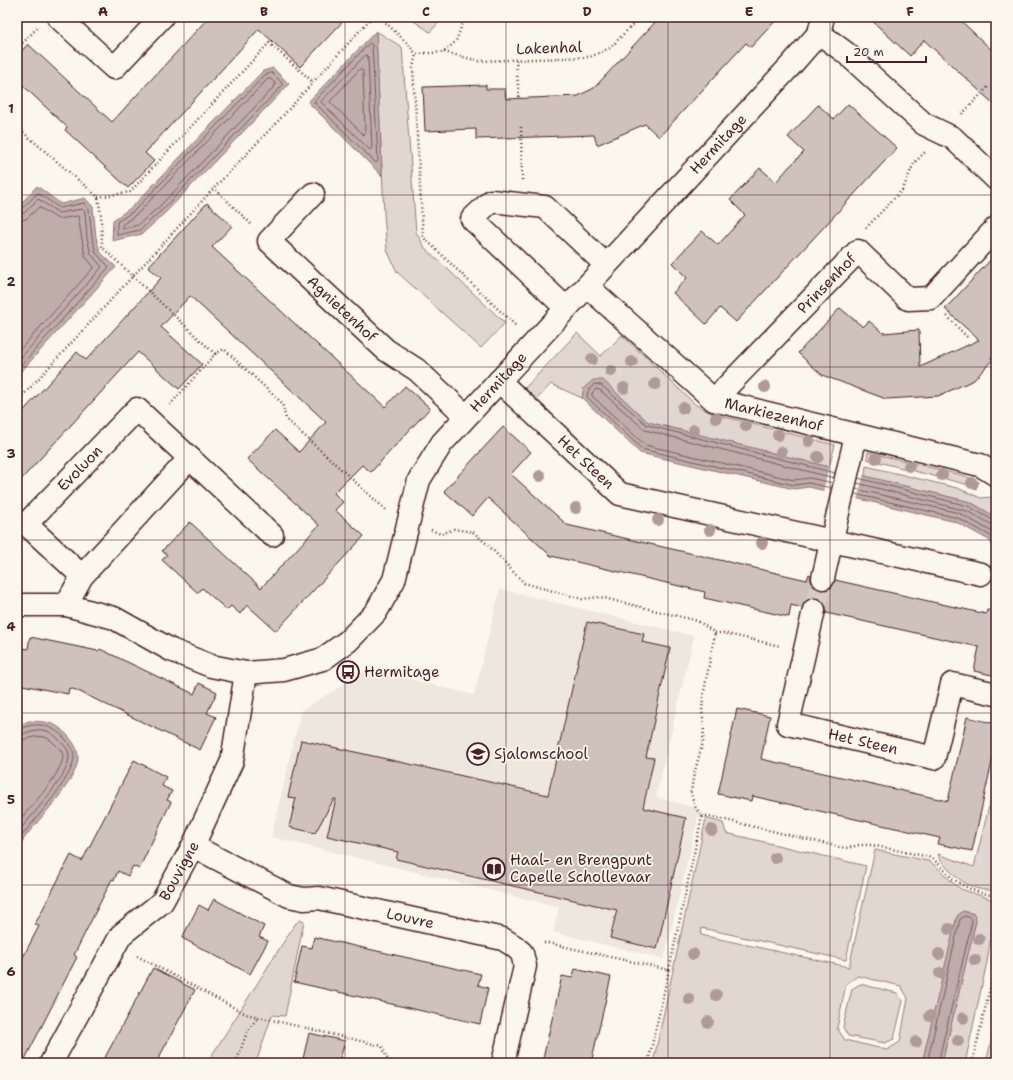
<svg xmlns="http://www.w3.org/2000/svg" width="1013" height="1080" font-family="'Shantell Sans',sans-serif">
<rect width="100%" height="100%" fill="#fbf7ec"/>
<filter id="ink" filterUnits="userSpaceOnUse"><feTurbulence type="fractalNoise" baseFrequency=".025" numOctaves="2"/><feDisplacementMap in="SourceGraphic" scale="8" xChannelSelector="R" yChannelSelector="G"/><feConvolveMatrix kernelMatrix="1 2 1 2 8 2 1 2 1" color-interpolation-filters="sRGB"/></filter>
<g filter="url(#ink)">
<!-- built -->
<polygon fill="#eee7de" points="500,589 694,636 656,797 700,809 664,959 553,932 559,907 271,837 301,711 368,669 474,695"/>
<!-- green -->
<g fill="#e2d7d0" stroke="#967b7e" fill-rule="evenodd">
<polygon points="408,17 444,17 430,32"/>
<polygon points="376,31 402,47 416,232 425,248 505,323 481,348 397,272 387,250 384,214"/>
<polygon points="577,333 601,356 622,335 696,405 713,414 835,445 829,467 648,422 603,380 584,388 582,398 551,384 536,400 525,388"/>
<polygon points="868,452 965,476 979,482 976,489 965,484 867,459"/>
<polygon points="866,466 957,488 981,498 992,497 996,499 996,517 970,502 868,477 865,475"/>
<path d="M996 778V890C976 892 962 883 948 869 944 864 939 860 938 854L974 867Z"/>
<path d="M706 818 723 823 726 833 866 866 846 960 702 928 701 935 849 967 875 850 928 861 936 866 954 884 961 889 996 901 987 962 965 1063H942L976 921 974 914 963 911 957 916 922 1063H653ZM858 976 901 986 908 998 900 1042 887 1050 845 1040 837 1028 846 984Z"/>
<polygon points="300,920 304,921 285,1016 272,1015 256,1063 207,1063 295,924"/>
<polygon points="860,984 897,993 903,1001 894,1039 885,1043 848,1036 843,1027 852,989"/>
<polygon points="996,1021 996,1063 986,1063"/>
</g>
<!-- water -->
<g fill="#bfadaa" stroke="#907477">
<polygon points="376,31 382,176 308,102"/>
<polygon points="273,68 289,84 166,212 142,234 112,241 113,220 132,207 263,71"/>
<polygon points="37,186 61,204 85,198 93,207 96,237 100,252 116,267 17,376 17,208"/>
<polygon points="593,380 603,380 648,422 970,502 996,517 996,550 989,540 956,522 809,487 794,489 640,453 582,398 584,388"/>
<path d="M29 721C48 722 55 721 69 737 74 743 77 748 78 756 80 777 42 816 29 832 25 837 21 843 17 849V726Z"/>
<polygon points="963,911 974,914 976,921 942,1063 922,1063 957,916"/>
</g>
<!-- pier -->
<polygon fill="#fbf7ec" points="829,465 864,474 857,500 823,492"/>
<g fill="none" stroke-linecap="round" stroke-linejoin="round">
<!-- shore -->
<g stroke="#79585e" stroke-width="1">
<polygon points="370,43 372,45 378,161 376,163 314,102"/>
<polygon points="366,55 368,57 372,148 370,150 321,102"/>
<polygon points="360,69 363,71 365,133 364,135 330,102"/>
<polygon points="272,73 282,83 282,86 163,209 140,230 117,235 117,222 135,210 265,75"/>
<polygon points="268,79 271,79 275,83 275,86 160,206 138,225 122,229 122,225 138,213"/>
<polyline points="17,210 21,209 38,193 60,208 84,203 89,210 92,237 96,253 109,267 17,370"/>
<polyline points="17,215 24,213 38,199 59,213 82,209 85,212 87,238 91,254 102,267 17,362"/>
<polyline points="17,221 26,219 39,207 58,219 78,216 85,256 94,267 17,353"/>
<polyline points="858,478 968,506 993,520 996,520"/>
<polyline points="833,483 810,478 794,480 645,445 592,396 592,393 596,389 600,390 645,430 834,478"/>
<polyline points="857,483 967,511 991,524 996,525"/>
<polyline points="831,488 809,483 794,485 642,449 587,397 588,391 594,384 601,385 647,425 835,473"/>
<polyline points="856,489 959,513 996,534"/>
<polyline points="855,494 958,518 991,536 996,543"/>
<path d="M17 730C21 729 24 727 28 726 43 722 57 729 66 740 70 745 74 749 74 756 75 777 30 824 17 842"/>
<path d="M17 735C27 734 35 727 47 731 52 733 58 738 61 742 65 746 68 749 69 755 71 775 29 817 17 834"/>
<path d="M17 741C27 740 33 735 44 737 49 738 53 742 56 745 59 748 62 751 63 755 64 772 28 810 17 823"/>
<polyline points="927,1063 960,919 965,916 971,918 972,922 938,1063"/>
</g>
</g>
<!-- building -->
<g fill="#cfc2bc" stroke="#4a1f2b">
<polygon points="209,17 347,17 300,67 259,29 145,153 154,161 128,188 65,130 67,127 17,80 17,56 28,44 112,122"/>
<polygon points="660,17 779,17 751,47 746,43 659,137 645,124 597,145 594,135 476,139 476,129 425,131 423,87 486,85 486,89 505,89 506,99 578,96 594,88"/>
<polygon points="868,17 957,17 996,54 996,106 924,40 910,56"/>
<polygon points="848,104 897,148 736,322 720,308 706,324 673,293 687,278 672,263 702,231 718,245 745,215 730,200 760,168 776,182 789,167 804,152 788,137 818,105 834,119"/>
<polygon points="207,203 232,226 212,247 385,407 405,386 430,408 371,472 362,465 334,493 343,502 335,510 364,536 276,631 247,605 240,614 231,606 227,610 202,588 198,593 162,560 167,555 162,551 190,522 261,588 319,525 247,459 275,430 299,452 326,422 190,296 161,327 202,364 179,389 138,352 17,484 17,418 77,352 86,360 161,278 148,267"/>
<polygon points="996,254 996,356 974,380 938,396 886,399 822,375 798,353 840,308 863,327 869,321 883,333 919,330 920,367 979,340 945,309"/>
<polygon points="503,427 531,452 511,474 567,525 807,580 809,574 811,575 811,581 814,587 821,590 826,590 832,587 835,580 986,614 987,610 996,611 996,676 974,671 979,647 826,613 826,606 822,601 817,598 810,598 805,602 802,608 791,605 789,617 704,598 705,592 551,556 488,498 472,516 444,491"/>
<polygon points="587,622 644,634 642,642 670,648 646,757 654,758 643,808 686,818 657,949 610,938 617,910 396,859 398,852 327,836 336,799 334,799 315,833 289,827 296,798 288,797 301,740 548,795"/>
<polygon points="30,637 98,651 100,649 194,694 199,683 217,692 207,713 216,717 200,750 76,690 69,688 68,694 17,684 17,647 28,649"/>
<polygon points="737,709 770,716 761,759 948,801 967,717 996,724 996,744 972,851 938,844 940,838 752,796 751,801 718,794"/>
<polygon points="134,760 166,777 162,786 172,791 167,800 171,802 139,869 133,866 128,876 118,871 114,880 112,879 74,955 77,957 23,1063 17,1063 17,969 39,926 35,924 71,855 82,861"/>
<polygon points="214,899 264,926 259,937 268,941 250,974 182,938 199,905 208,910"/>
<polygon points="314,937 481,974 478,985 488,988 480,1024 294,982 302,946 312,948"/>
<polygon points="153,968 195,990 156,1063 102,1063"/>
<polygon points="575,969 611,977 591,1063 542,1063 562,976 572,978"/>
<polygon points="309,1033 345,1041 339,1063 302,1063"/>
</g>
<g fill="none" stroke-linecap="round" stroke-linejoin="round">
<!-- minor-tunnel -->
<polyline stroke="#d8ccc5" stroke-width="22" stroke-dasharray="22 11" stroke-linecap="butt" points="814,610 823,578"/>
<!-- minor casing -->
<g stroke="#4a1f2b" stroke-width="25">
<g id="minor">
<polyline points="58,17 114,68 162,17"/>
<polyline points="819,33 846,53 924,124 953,138 996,179"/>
<path id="s1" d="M313 194 269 241 386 350 417 370 466 416"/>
<path id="s2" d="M587 286 714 400 980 465 996 475"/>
<polyline points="566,308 472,219 491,201 545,207 606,265"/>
<path id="s3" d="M499 381 620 494 981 574"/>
<path id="s4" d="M714 400 858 251 908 299 931 298 996 228"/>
<path id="s5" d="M82 576 26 524 137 409 272 535"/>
<polyline points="823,578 856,435"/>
<path id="s6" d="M17 605H66L114 618 171 650 211 666 246 673 284 670 323 659 348 641 376 612 394 580 419 480 442 443 792 64 819 33 823 17"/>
<polyline points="66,605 82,576 190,458"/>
<path id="s7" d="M814 610 788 724 934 758 952 684 996 694"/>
<path id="s8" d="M193 846 289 896 304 899 319 898 503 939 514 946 522 953 525 966 503 1063"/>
<path id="s9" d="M51 1063 121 935 162 902 193 846 232 761 246 673"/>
</g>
</g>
<!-- path -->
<g stroke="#4a1f2b" stroke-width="2.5" stroke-dasharray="1 3" stroke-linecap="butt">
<polyline points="380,17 408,44 416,54"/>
<polyline points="465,17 456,41 444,52 416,54 413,68 423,237 517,327"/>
<polyline points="17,49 37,28"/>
<polyline points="444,52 479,61 590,57 610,48 640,17"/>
<polyline points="516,60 519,98"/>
<polyline points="962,114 989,86"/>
<polyline points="17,127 98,197 101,215 102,247 215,354 170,405"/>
<polyline points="521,127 522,180"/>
<polyline points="98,197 130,192 269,43 313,82"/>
<polyline points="251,224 214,188 279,120 372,17"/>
<polyline points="866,228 903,189 914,163 925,152"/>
<polyline points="947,316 969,339"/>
<polyline points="215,354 224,349 282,403 286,419 386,510"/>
<polyline points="991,357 996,362"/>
<polyline points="17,402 214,188"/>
<polyline points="431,530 441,534 454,529 473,532 488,545 524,583 582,599 600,597 698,621 715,633 723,633 780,646"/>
<path d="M702 816H709L839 847 848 848 859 845H871L925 856C937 859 943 870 952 878 964 888 980 894 996 896"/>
<polyline points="544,943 548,943 669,970 648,1063"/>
<polyline points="137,956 246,1014 382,1046 389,1063"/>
<polyline points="669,970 702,816 697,810 693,802 691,792 693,778 703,742 704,725 702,711 703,697 715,633"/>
<polyline points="236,1063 247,1032 258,1017"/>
<polyline points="972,1063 996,963"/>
</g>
<!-- minor -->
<use href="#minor" stroke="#fbf7ec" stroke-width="22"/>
</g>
<!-- trees -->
<g fill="#af9a98">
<circle cx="592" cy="359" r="6"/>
<circle cx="632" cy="362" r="6"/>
<circle cx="611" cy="371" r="6"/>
<circle cx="655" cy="384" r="6"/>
<circle cx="765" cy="387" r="6"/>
<circle cx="624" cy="388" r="6"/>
<circle cx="683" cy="408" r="6"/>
<circle cx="716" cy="418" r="6"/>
<circle cx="746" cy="426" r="6"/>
<circle cx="694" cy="430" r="6"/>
<circle cx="778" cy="435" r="6"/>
<circle cx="809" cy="441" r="6"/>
<circle cx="781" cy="452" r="6"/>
<circle cx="818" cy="457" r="6"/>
<circle cx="876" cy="458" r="6"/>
<circle cx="909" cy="466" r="6"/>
<circle cx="942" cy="475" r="6"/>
<circle cx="540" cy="476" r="6"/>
<circle cx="972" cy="483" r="6"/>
<circle cx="576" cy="508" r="6"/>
<circle cx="658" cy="520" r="6"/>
<circle cx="710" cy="530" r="6"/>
<circle cx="762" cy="543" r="6"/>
<circle cx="712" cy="830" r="6"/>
<circle cx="775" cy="858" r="6"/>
<circle cx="949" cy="929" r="6"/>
<circle cx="979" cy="939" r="6"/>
<circle cx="693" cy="954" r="6"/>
<circle cx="939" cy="954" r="6"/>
<circle cx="975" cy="960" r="6"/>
<circle cx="940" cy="973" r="6"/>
<circle cx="716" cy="995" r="6"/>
<circle cx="689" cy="999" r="6"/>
<circle cx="930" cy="1016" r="6"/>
<circle cx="963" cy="1018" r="6"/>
<circle cx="708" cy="1022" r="6"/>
<circle cx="958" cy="1041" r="6"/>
<circle cx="916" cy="1042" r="6"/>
</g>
</g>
<!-- grid -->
<path fill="none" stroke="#4a1f2b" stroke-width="1" stroke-opacity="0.55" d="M184 17V1063M345 17V1063M506 17V1063M668 17V1063M830 17V1063M17 195H996M17 367H996M17 540H996M17 713H996M17 885H996"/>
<!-- icons -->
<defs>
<g id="bus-ring" transform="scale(1.15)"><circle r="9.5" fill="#fbf7ec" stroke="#4a1f2b" stroke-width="1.5"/><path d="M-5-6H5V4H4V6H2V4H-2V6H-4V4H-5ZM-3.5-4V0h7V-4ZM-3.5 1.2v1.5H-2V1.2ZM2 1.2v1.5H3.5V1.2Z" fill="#4a1f2b"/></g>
<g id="school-ring" transform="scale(1.15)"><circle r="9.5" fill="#fbf7ec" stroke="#4a1f2b" stroke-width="1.5"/><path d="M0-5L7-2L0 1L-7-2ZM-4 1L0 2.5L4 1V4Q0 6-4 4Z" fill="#4a1f2b"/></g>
<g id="library-ring" transform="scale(1.15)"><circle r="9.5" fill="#fbf7ec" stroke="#4a1f2b" stroke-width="1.5"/><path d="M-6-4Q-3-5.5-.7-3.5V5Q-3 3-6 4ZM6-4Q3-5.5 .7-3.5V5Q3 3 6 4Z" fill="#4a1f2b"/></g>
</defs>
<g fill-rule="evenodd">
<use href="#bus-ring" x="348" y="672"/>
<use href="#school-ring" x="478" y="754"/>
<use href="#library-ring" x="494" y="869"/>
</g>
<g text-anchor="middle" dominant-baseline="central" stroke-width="3.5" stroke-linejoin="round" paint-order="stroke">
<!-- street labels -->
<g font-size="15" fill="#4a1f2b" stroke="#fbf7ec">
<text transform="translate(549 48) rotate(-2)">Lakenhal</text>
<text stroke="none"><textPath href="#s6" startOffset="983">Hermitage</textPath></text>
<text stroke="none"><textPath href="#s4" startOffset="162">Prinsenhof</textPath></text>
<text stroke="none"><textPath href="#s1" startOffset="164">Agnietenhof</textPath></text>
<text stroke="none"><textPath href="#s6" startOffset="659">Hermitage</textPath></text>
<text stroke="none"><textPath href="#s2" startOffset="232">Markiezenhof</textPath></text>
<text stroke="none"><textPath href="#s3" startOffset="119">Het Steen</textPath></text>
<text stroke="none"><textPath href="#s5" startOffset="154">Evoluon</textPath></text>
<text stroke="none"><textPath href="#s7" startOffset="194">Het Steen</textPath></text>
<text stroke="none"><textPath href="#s9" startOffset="234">Bouvigne</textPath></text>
<text stroke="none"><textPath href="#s8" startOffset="232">Louvre</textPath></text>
</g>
<!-- poi labels -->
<g font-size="15" fill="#4a1f2b" stroke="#fbf7ec" text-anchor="start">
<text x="364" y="672">Hermitage</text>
<text x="494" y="754">Sjalomschool</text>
<text x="510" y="860">Haal- en Brengpunt<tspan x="510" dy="17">Capelle Schollevaar</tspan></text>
</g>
</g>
<!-- margin -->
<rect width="1013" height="1080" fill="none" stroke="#fbf7ec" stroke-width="44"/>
<!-- scale -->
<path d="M847 56v6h79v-6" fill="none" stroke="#4a1f2b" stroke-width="2"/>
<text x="853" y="56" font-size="12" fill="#4a1f2b" stroke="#fbf7ec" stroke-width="3" paint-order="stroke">20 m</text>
<rect x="22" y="22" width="969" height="1036" fill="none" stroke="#4a1f2b" stroke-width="1.5"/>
<g font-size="13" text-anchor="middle" font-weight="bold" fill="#4a1f2b">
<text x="103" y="16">A</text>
<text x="264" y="16">B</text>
<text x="426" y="16">C</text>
<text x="587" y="16">D</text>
<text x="749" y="16">E</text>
<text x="910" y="16">F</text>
<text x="11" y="113">1</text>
<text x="11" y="286">2</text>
<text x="11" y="458">3</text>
<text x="11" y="631">4</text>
<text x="11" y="804">5</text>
<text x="11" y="976">6</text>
</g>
</svg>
